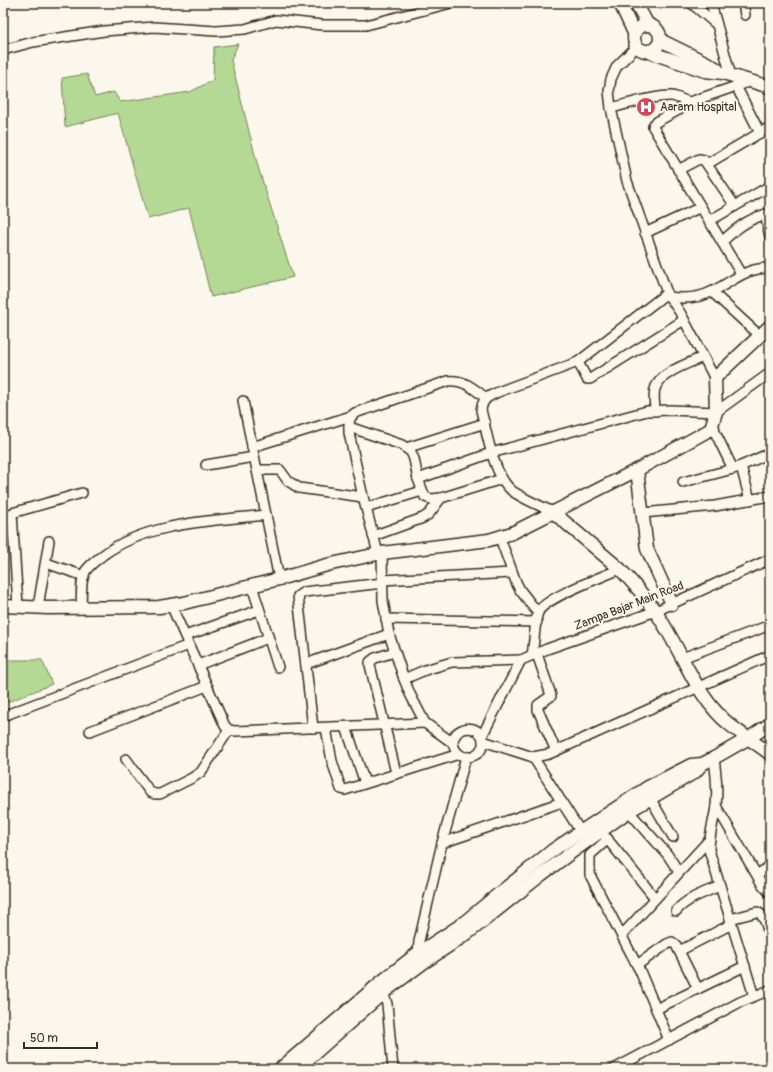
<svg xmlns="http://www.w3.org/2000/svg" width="773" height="1072" font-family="Pangolin,sans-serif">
<rect width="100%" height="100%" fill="#fbf7ec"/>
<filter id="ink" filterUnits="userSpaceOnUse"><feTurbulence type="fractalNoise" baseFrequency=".025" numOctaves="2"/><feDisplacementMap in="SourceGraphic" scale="8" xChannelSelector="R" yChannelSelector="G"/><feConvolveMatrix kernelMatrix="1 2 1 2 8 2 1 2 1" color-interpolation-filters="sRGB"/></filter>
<g filter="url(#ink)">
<!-- green -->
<g fill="#b4d994" stroke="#788259">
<polygon points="238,44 231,60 258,167 293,277 211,297 189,208 148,219 118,113 65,127 62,78 87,74 95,97 114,92 120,102 190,92 213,80 214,47"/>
<polygon points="3,660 42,660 52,684 3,704"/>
</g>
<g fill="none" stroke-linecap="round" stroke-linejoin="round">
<!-- street casing -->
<g stroke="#3b2a1e" stroke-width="12">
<g id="street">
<polyline points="691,3 716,24"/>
<polyline points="711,3 731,76"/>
<polyline points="743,3 745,15"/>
<polyline points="636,47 617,66 611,79 609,91 611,108 627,181 667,293 681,314 715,379"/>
<polyline points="3,50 33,42 104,31 154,27 216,31 245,29 276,20 322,25 366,25 451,3"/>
<polyline points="736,86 760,133"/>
<polyline points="697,100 658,121 654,124 653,127 741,274"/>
<path d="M611 108C628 104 655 95 672 96 678 97 684 101 690 102L751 81"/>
<polyline points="707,164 770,127"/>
<polyline points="678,170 699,159 704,160 735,206"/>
<polyline points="765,214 770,237"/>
<polyline points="709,221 770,186"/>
<polyline points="645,233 701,207"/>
<path d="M722 242C735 229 751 216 770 214"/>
<polyline points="712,292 760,336"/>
<path d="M669 297C683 299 700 298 713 291 734 281 744 268 770 268"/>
<polyline points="578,362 587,379 590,379 684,320"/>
<polyline points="243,401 279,579"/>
<path d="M655 411C655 404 653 395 655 389 659 373 689 363 703 357"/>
<polyline points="349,427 402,445 411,452 414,459 418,479 425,497 431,499 441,498 502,479"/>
<polyline points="713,428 733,469 741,466 750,500"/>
<polyline points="252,447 351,416"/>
<polyline points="406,448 485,423"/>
<polyline points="206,465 254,457"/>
<polyline points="741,466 770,453"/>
<polyline points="257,470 280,470 288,481 299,488 363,497"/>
<polyline points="418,479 491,453 647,411 670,410 716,412 770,373"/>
<polyline points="683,482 733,469"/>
<polyline points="366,508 422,491"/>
<path d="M553 512C541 506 521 498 511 490 493 474 487 433 481 410 483 398 488 397 498 392L578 362 667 293"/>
<polyline points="643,513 715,506 770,496"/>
<polyline points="373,536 423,518 429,514 441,498"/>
<polyline points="500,538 516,582 520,590 538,613"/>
<path d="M378 553 363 497 349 433C349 424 348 418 355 413L448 381C464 379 474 389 486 398"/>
<polyline points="382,553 383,601 389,634 404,679 410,694 425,723 453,743"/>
<polyline points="46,563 84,576"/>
<polyline points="382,580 512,573"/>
<polyline points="252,586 278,667"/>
<polyline points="171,605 225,726 229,730 235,731 425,723"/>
<polyline points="18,606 12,513 82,493"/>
<polyline points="38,607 49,541"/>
<path d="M81 608C82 597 80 581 85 572 89 565 97 560 103 555 147 522 213 521 266 515"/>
<polyline points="386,619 537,622"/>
<polyline points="185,636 259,610"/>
<polyline points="394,652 375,658 370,662 370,665 396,773"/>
<polyline points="537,654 550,692 551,696 538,705 538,710 556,751"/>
<path d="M532 655C534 646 535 619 538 612 546 597 602 577 620 569"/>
<polyline points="682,658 770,625"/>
<polyline points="306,664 389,634"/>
<polyline points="198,665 268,638"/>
<polyline points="404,679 425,670 452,662 521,660"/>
<polyline points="3,716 189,645"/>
<polyline points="346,727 365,783"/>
<polyline points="313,728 298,596 304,592 383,583"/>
<polyline points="326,728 332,761 341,789 345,790 459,754"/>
<polyline points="90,731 207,686"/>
<path d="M482 736C471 719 446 733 455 749 464 766 489 753 482 736L521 660 547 649 656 611 770 559"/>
<polyline points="483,741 533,757 549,754 770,655"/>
<polyline points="533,757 584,837"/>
<path d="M714 758C716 774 718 789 716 806 714 821 709 835 709 850L754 996"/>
<polyline points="126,759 150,792 155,794 160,794 192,778 201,772 229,730"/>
<polyline points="650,798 673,837"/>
<polyline points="716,806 762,884 770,893"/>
<polyline points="625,807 667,854 679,872"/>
<polyline points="604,835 655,898"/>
<polyline points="608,839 590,855 590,875 640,971 669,1040"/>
<polyline points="442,843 562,802"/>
<polyline points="757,875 770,866"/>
<path d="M676 911C687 898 704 893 720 886"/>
<path d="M730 919 757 912C766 915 767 929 770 938"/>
<polyline points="622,935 709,840"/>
<polyline points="679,951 732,924"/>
<polyline points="420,957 418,953 419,941 442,843 466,757"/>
<polyline points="637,965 667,944 672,942 676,945 698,989"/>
<polyline points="382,988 387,1004 393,1069"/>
<polyline points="656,1009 745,966"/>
<polyline points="614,1069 740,1002 770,990"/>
</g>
</g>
<!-- secondary casing -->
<g stroke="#3b2a1e" stroke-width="15">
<g id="secondary">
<polyline points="620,3 634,33"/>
<polyline points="636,3 648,25"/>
<circle cx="647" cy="38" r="13"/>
<polyline points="660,40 707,63 717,69"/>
<polyline points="649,52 705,71 723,73 770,87"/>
<polyline points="637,470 647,549 672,604"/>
<path d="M553 512 620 569C632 582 645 596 655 611 677 642 689 679 713 708 728 727 751 739 770 754"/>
<polyline points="3,606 48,608 159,607 184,603 279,579 327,565 382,553 489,540 512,533 637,470 713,428 712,425 716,412 715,379 717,376 770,326"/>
<polyline points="280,1069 380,983 418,953 461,925 501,892 553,850 648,787 691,765 702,764 714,758 749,738 770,724"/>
<polyline points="297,1069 384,992 423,963 468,933 541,875 572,852 629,811 695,772 701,765"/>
</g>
</g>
<!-- street -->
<use href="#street" stroke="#fbf7ec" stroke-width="9"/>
<!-- secondary -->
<use href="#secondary" stroke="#fbf7ec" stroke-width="12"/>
</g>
</g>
<!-- icons -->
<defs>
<g id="hospital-disc" transform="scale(1)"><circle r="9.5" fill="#d1495b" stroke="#fbf7ec"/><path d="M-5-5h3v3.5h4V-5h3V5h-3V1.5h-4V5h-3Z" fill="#fff"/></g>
</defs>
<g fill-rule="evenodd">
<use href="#hospital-disc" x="646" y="107"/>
</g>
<g text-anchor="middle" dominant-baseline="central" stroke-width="4" stroke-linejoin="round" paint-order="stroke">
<!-- poi labels -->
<g font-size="12" fill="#3b2a1e" stroke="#fbf7ec" text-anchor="start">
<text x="660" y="107">Aaram Hospital</text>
</g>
<!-- street labels -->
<g font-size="12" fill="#3b2a1e" stroke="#fbf7ec">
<text transform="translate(629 606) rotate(-21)">Zampa Bajar Main Road</text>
</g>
</g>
<!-- margin -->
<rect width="773" height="1072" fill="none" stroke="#fbf7ec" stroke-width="16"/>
<rect x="8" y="8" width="757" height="1056" fill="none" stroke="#3b2a1e" stroke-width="1.5" filter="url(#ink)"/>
<!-- scale -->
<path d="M24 1042v6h73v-6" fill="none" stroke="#3b2a1e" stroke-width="2"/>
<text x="30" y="1042" font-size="12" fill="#3b2a1e" stroke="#fbf7ec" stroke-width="3" paint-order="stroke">50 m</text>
</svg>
